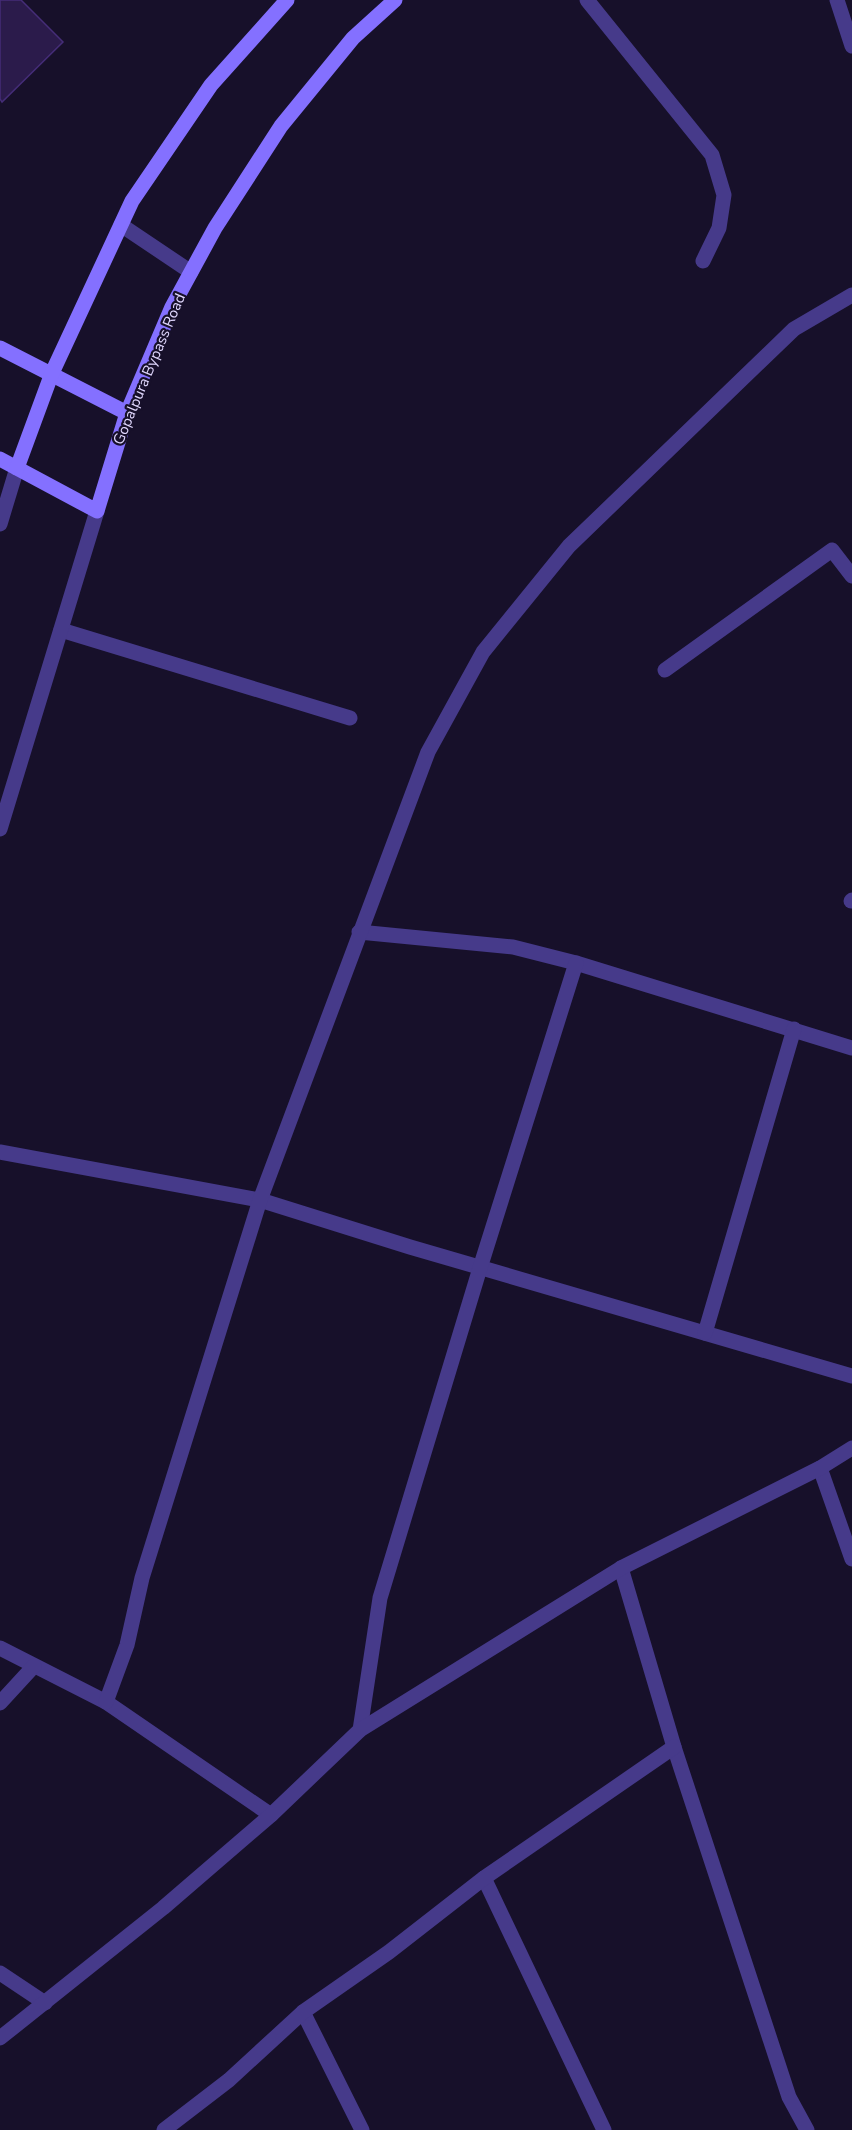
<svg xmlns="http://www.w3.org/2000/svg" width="852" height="2130" font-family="'Nunito Sans',sans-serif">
<rect width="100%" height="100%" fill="#17102a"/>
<!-- building -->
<polygon fill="#2b1b4b" stroke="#452d78" stroke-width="1.5" points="0,0 21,0 63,42 2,102 0,99"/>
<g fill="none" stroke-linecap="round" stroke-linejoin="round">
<!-- service -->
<g stroke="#463a8a" stroke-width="15">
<polyline points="587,0 712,155 724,195 719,228 703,261"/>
<polyline points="61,630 350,718"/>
</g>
<!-- minor -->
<g stroke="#463a8a" stroke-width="15">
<polyline points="837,0 852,46"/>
<polyline points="665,670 832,550 852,576"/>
<polyline points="851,901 852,900"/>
<polyline points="359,932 513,947 576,963 852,1048"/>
<polyline points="0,1152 260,1200 410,1247 852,1376"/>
<polyline points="705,1333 794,1029"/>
<polyline points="820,1468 852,1559"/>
<polyline points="621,1568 674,1747 789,2097 807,2130"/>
<polyline points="0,1648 106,1702 271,1815"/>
<polyline points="106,1702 127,1645 142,1578 260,1200 428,752 483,652 569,546 794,329 852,295"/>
<polyline points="0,1703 34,1666"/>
<polyline points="360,1730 380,1598 480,1268 576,963"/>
<polyline points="484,1878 604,2130"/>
<polyline points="0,1973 45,2003"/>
<polyline points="303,2012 362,2130"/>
<polyline points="0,2038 163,1908 271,1815 360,1730 621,1568 820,1468 852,1448"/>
<polyline points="164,2130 229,2080 303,2012 389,1952 484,1878 674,1747"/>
</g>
<!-- tertiary -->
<g stroke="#463a8a" stroke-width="15">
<polyline points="121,225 191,272"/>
<polyline points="0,524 17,468"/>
<polyline points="0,829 97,511"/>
</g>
<!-- secondary -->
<g stroke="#8470ff" stroke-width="15">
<polyline points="0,348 127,413"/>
<polyline points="0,459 97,511 127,413 172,307 215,228 281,126 353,38 395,0"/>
<polyline points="17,468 52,373 132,201 211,85 287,0"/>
</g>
</g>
<g text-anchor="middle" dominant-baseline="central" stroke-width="4.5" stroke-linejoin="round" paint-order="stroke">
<!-- street labels -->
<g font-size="15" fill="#e2d9ff" stroke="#17102a">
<text transform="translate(149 369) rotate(-67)">Gopalpura Bypass Road</text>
</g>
</g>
</svg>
